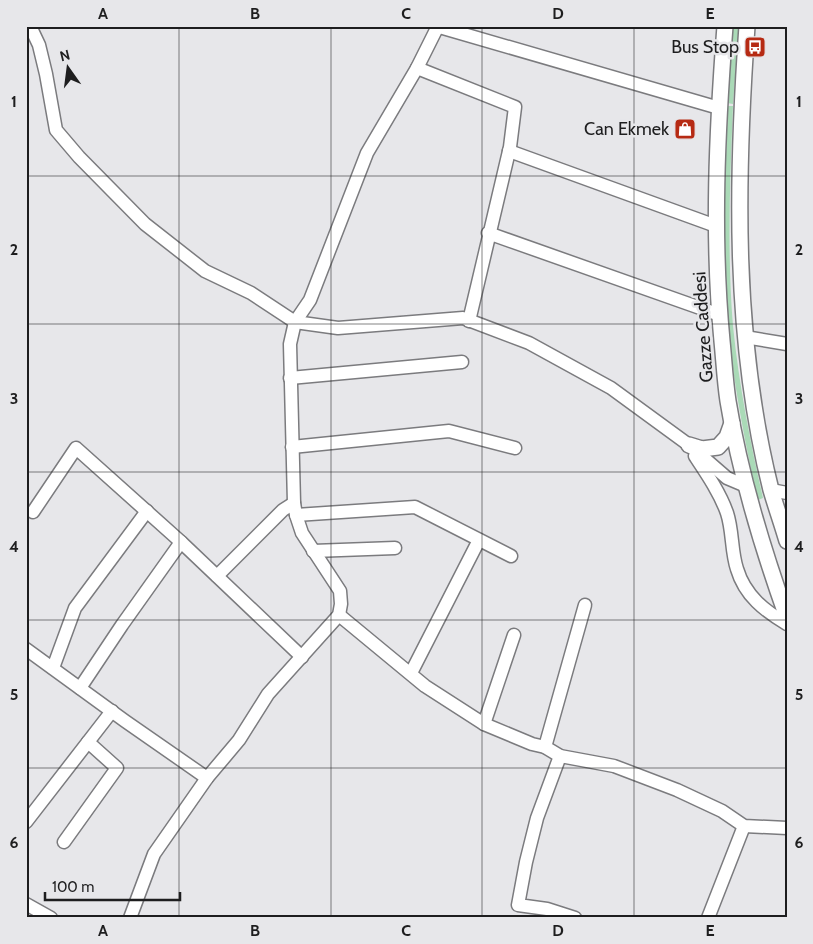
<svg xmlns="http://www.w3.org/2000/svg" width="813" height="944" font-family="Cabin,sans-serif">
<rect width="100%" height="100%" fill="#e7e7ea"/>
<!-- green -->
<g fill="#aadab7">
<polygon points="733,26 739,26 733,104 727,103"/>
<path d="M728 106H733C730 179 727 253 733 326 739 385 750 441 763 498L758 500C740 421 726 343 724 262 723 210 726 158 728 106Z"/>
</g>
<g fill="none" stroke-linecap="round" stroke-linejoin="round">
<!-- minor casing -->
<g stroke="#7b7b7e" stroke-width="15">
<g id="minor">
<polyline points="30,26 39,45 46,74 56,130 79,157 145,224 205,271 251,293 295,322 338,328 463,318 529,343 611,388 689,445 727,478 746,486"/>
<polyline points="436,26 719,108"/>
<polyline points="417,68 515,107 510,147 469,321"/>
<polyline points="509,151 716,226"/>
<polyline points="488,233 720,315"/>
<polyline points="745,337 787,344"/>
<polyline points="290,378 462,362"/>
<polyline points="292,447 449,431 515,448"/>
<path d="M695 456C707 474 720 493 727 513 733 531 731 551 737 569 745 596 765 611 787 624"/>
<polyline points="771,490 787,493"/>
<polyline points="33,512 76,448 181,542 302,657"/>
<polyline points="296,515 415,507 511,556"/>
<polyline points="313,551 395,548"/>
<polyline points="217,576 283,510 294,503"/>
<polyline points="339,615 425,686 484,724 532,744 545,747 560,756 614,766 677,790 722,811 744,826 787,828"/>
<polyline points="26,649 125,721 207,778"/>
<polyline points="53,668 75,608 147,511"/>
<polyline points="411,673 479,540"/>
<polyline points="80,688 122,625 181,542"/>
<polyline points="484,724 514,635"/>
<polyline points="545,747 585,605"/>
<polyline points="560,756 537,818 526,862 518,905 547,909 575,918"/>
<polyline points="26,822 112,711"/>
<polyline points="64,842 117,768 88,742"/>
<polyline points="26,904 51,918"/>
<polyline points="130,918 154,854 207,778 239,740 268,694 339,615 341,604 340,591 302,533 296,515 294,503 290,344 295,322 310,300 367,153 417,68 438,26"/>
<polyline points="708,918 744,826"/>
</g>
</g>
<!-- major casing -->
<g stroke="#7b7b7e" stroke-width="18">
<g id="major">
<path d="M725 26C717 131 712 236 722 341 724 361 725 381 728 401 740 475 762 547 787 617"/>
<path d="M747 26C736 181 733 339 771 490 776 507 782 524 787 541"/>
<polyline points="689,445 702,449 718,447 727,437 732,423"/>
</g>
</g>
<!-- minor -->
<use href="#minor" stroke="#fff" stroke-width="12"/>
<!-- major -->
<use href="#major" stroke="#fff" stroke-width="15"/>
</g>
<!-- grid -->
<path fill="none" stroke="#1e1e1f" stroke-width="1" stroke-opacity="0.55" d="M179 26V918M331 26V918M482 26V918M634 26V918M26 176H787M26 324H787M26 472H787M26 620H787M26 768H787"/>
<!-- icons -->
<defs>
<g id="bus-square" transform="scale(1.125)"><rect x="-9" y="-9" width="18" height="18" rx="4" fill="#b62a13" stroke="#e7e7ea"/><path d="M-5-6H5V4H4V6H2V4H-2V6H-4V4H-5ZM-3.5-4V0h7V-4ZM-3.5 1.2v1.5H-2V1.2ZM2 1.2v1.5H3.5V1.2Z" fill="#fff"/></g>
<g id="shop-square" transform="scale(1.125)"><rect x="-9" y="-9" width="18" height="18" rx="4" fill="#b62a13" stroke="#e7e7ea"/><path d="M-5-2.5h2.3a2.7 3.5 0 0 1 5.4 0H5L5.5 6h-11ZM-1.5-2.5h3a1.5 2.3 0 0 0-3 0Z" fill="#fff"/></g>
</defs>
<g fill-rule="evenodd">
<use href="#bus-square" x="755" y="47"/>
<use href="#shop-square" x="685" y="129"/>
</g>
<g text-anchor="middle" dominant-baseline="central" stroke-width="5" stroke-linejoin="round" paint-order="stroke">
<!-- poi labels -->
<g font-size="18" fill="#1e1e1f" stroke="#e7e7ea" text-anchor="end">
<text x="739" y="47">Bus Stop</text>
<text x="669" y="129">Can Ekmek</text>
</g>
<!-- street labels -->
<g font-size="18" fill="#1e1e1f" stroke="#e7e7ea">
<text transform="translate(703 327) rotate(-94)">Gazze Caddesi</text>
</g>
</g>
<!-- border -->
<rect width="813" height="944" fill="none" stroke="#e7e7ea" stroke-width="55"/>
<!-- north arrow -->
<g transform="translate(68 68) rotate(346)" stroke="#e7e7ea" stroke-width="4" paint-order="stroke">
<path d="M0-4L9 19L0 12L-9 19Z" fill="#1e1e1f"/>
<text y="-8" font-size="14" font-weight="bold" text-anchor="middle" fill="#1e1e1f">N</text>
</g>
<!-- scale -->
<path d="M45 892v8h135v-8" fill="none" stroke="#1e1e1f" stroke-width="2.5"/>
<text x="52" y="892" font-size="15" fill="#1e1e1f" stroke="#e7e7ea" stroke-width="4" paint-order="stroke">100 m</text>
<rect x="28" y="28" width="758" height="888" fill="none" stroke="#1e1e1f" stroke-width="2"/>
<g font-size="16" text-anchor="middle" font-weight="bold" fill="#1e1e1f">
<text x="103" y="19">A</text>
<text x="255" y="19">B</text>
<text x="406" y="19">C</text>
<text x="558" y="19">D</text>
<text x="710" y="19">E</text>
<text x="14" y="107">1</text>
<text x="799" y="107">1</text>
<text x="14" y="255">2</text>
<text x="799" y="255">2</text>
<text x="14" y="404">3</text>
<text x="799" y="404">3</text>
<text x="14" y="552">4</text>
<text x="799" y="552">4</text>
<text x="14" y="700">5</text>
<text x="799" y="700">5</text>
<text x="14" y="848">6</text>
<text x="799" y="848">6</text>
<text x="103" y="936">A</text>
<text x="255" y="936">B</text>
<text x="406" y="936">C</text>
<text x="558" y="936">D</text>
<text x="710" y="936">E</text>
</g>
</svg>
